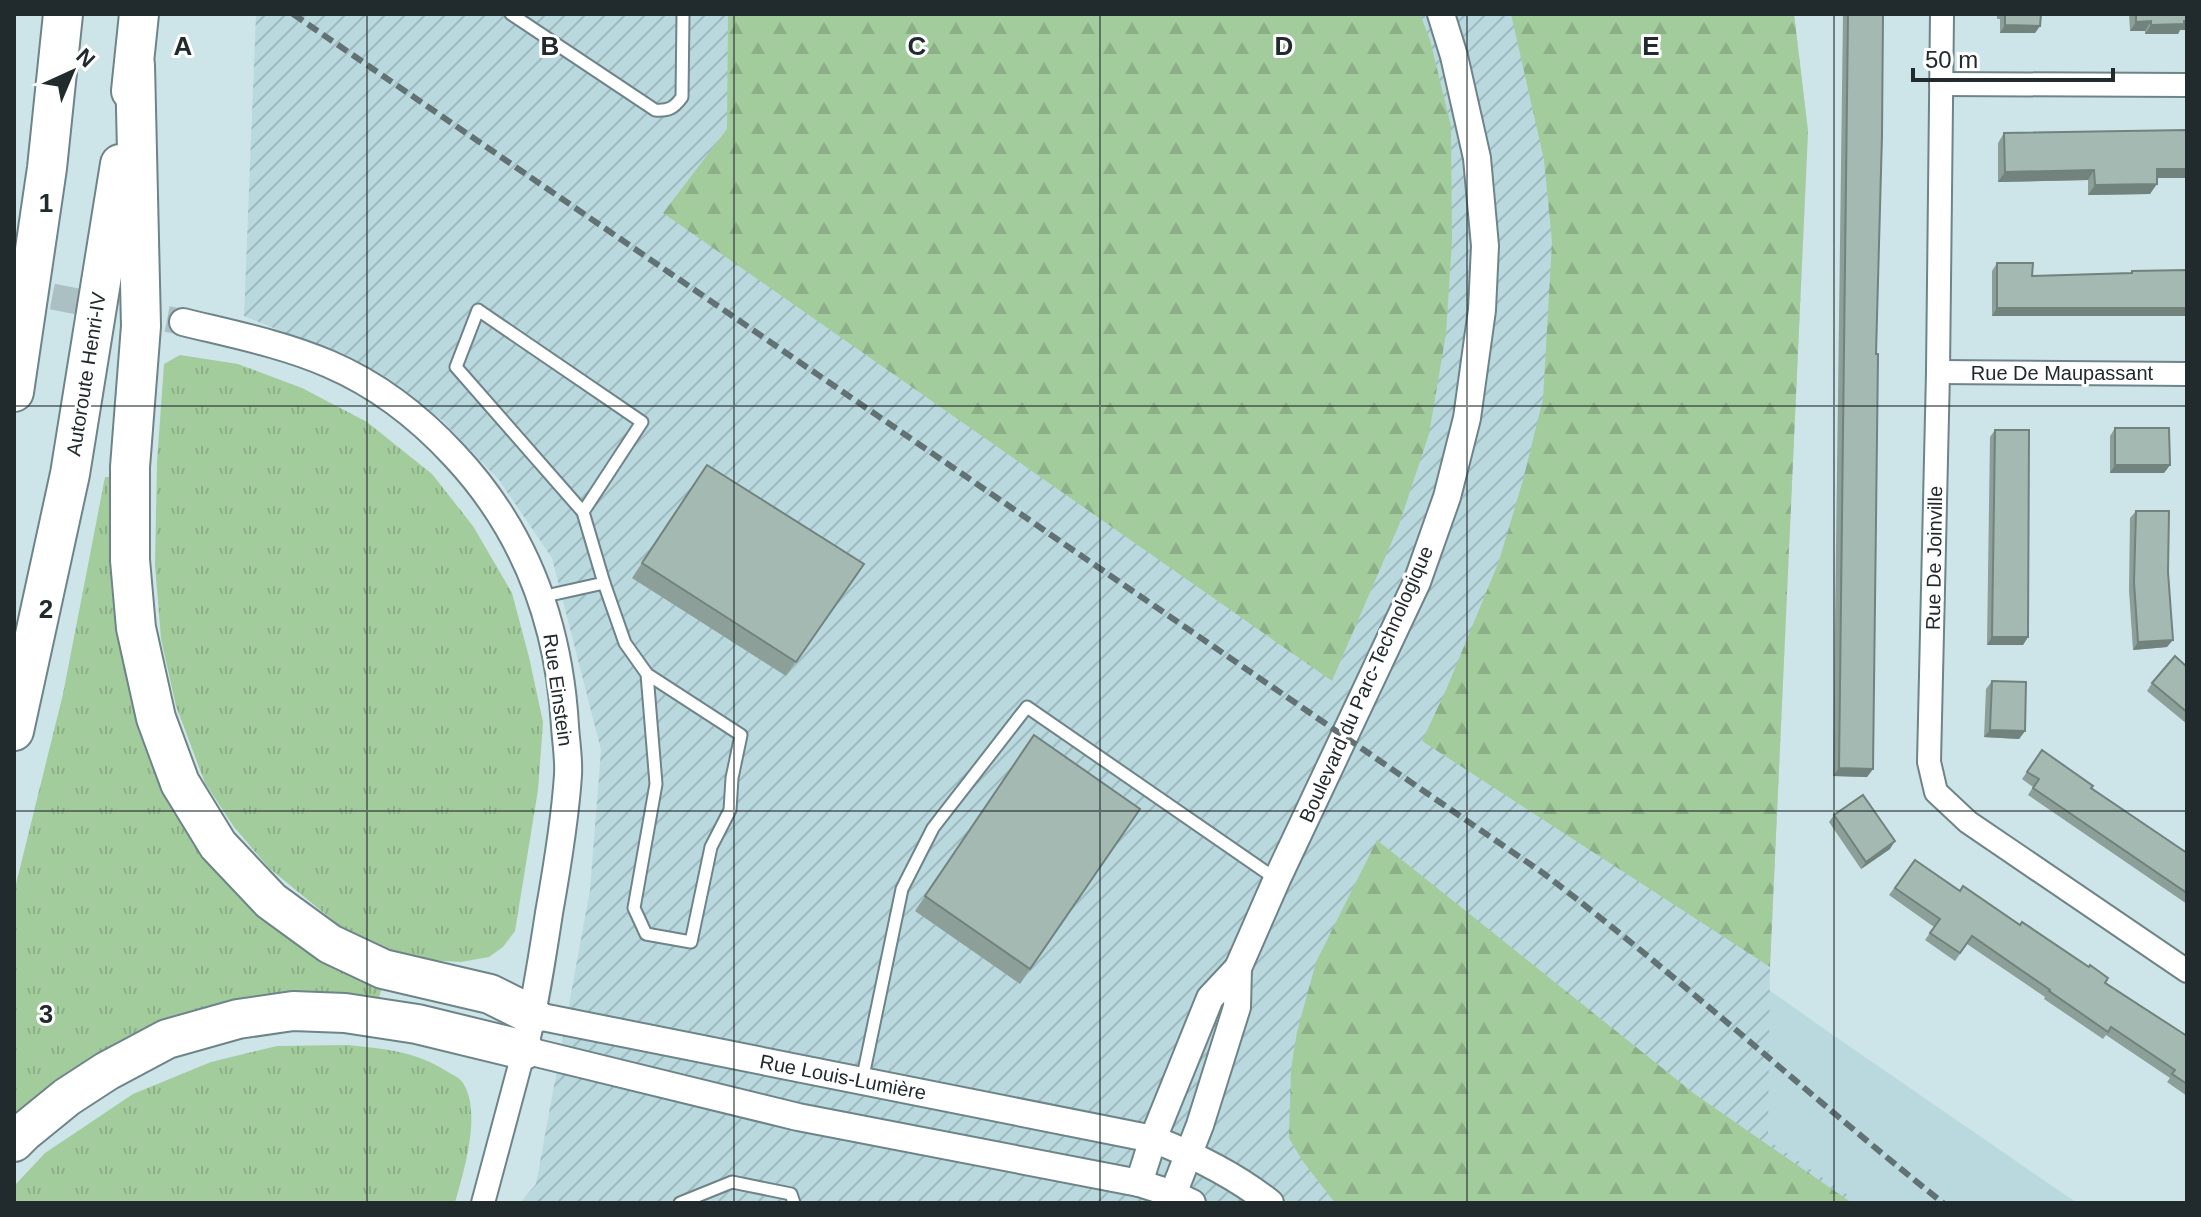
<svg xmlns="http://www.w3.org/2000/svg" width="2201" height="1217" font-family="Arial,sans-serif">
<defs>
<pattern id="industrial-furrows" width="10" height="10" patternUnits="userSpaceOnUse" patternTransform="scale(2)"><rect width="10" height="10" fill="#b9d9de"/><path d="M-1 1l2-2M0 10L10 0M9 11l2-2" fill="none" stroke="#9fbabf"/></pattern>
<pattern id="grass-tufts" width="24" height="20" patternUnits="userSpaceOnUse" patternTransform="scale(2)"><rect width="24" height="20" fill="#a3cc9d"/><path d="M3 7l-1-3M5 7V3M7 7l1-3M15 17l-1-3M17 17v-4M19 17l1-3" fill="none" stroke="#8caf87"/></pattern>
<pattern id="forest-firs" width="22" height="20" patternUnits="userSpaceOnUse" patternTransform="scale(2)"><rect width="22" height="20" fill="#a3cc9d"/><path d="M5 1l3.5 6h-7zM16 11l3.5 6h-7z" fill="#8caf87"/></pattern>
</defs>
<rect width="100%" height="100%" fill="#cde5e9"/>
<!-- built -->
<polygon fill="#b9d9de" points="1419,744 1833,1035 2077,1203 1860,1203 1768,1140"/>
<!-- industrial -->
<polygon fill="url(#industrial-furrows)" points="256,14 1794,14 1808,131 1770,967 1768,1140 1860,1203 520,1203 536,1184 590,890 601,750 552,558 499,480 442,420 363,365 244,316"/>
<!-- grass -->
<g fill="url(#grass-tufts)">
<polygon points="180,355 238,364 302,388 367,422 432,474 473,526 512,593 529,657 543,722 538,790 515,931 503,947 489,957 461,962 428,960 399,955 353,937 269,868 234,827 205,783 176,706 161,639 155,565 157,462 164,364"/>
<path d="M105 477H119L162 776 383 983 379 998C361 996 342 992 324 992 229 990 128 1023 55 1084 41 1096 28 1110 14 1122V892L63 694Z"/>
<path d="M348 1045C386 1049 415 1051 448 1072 453 1075 460 1078 463 1083 482 1112 464 1171 455 1203H14V1186L45 1153 133 1094 211 1062 277 1046Z"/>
</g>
<!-- forest -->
<g fill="url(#forest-firs)">
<polygon points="728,14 1420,14 1430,40 1451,126 1452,241 1446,334 1429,434 1399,525 1332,681 663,213 727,129"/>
<polygon points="1511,14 1794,14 1808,131 1770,967 1422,741 1446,690 1499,561 1523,480 1543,399 1552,242 1544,160"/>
<polygon points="1377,840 1696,1095 1852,1203 1335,1203 1302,1160 1289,1138 1291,1069 1297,1032 1316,962"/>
</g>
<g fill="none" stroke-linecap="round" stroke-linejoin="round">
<!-- tertiary-tunnel -->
<polyline stroke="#abc0c3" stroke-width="26" stroke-dasharray="26 13" stroke-linecap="butt" points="14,289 183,322"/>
<!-- service casing -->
<g stroke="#6e8488" stroke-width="15">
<g id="service">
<path d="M511 14 655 110C669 111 674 108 682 97L683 14"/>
<polyline points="583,512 456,367 478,310 642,422 583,512 604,583"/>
<polyline points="541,597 604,583 625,643 647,674 741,735 732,778 730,810 711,847 691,942 646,934 634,908 656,784 647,674"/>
<polyline points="862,1081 902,889 933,828 1027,707 1276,879"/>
<polyline points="680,1203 732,1182 791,1194 794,1203"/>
</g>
</g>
<!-- minor casing -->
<g stroke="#6e8488" stroke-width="26">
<g id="minor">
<polyline points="1942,14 1938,372 1929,762 1936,792 1968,822 2187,971"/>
<polyline points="1941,84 2187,85"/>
<polyline points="1938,372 2187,374"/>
<polyline points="483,1203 524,1050"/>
</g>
</g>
<!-- tertiary casing -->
<g stroke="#6e8488" stroke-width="30">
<g id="tertiary">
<path d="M183 322C232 334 283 344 329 364 378 385 420 418 455 456 526 532 559 623 565 726 566 742 569 759 568 775 565 821 557 868 549 913 542 959 535 1005 524 1050L798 1117 1139 1183 1173 1194 1192 1203"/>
<path d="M532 1015 1153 1139C1194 1155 1235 1175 1270 1203"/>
<polyline points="1139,1183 1153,1139 1210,998 1238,968 1277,879 1417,582 1447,497 1467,418 1482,310 1485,246 1477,158 1454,56 1441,14"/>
<polyline points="1173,1194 1200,1125 1237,1007 1238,968"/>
</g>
</g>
<!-- motorway casing -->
<g stroke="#6e8488" stroke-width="42">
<g id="motorway">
<polyline points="135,65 141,326 130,467 130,560 136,628 156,718 180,783 218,845 271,901 330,944 383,969 490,994 532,1015"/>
<polyline points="131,91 139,14"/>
<polyline points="14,392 47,168 63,14"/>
<polyline points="14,731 70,474 120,164"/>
<polyline points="14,1142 24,1132 67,1097 107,1071 167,1039 238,1019 293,1011 345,1013 417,1024 524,1050"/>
</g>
</g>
<!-- service -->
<use href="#service" stroke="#fff" stroke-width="11"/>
<!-- minor -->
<use href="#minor" stroke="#fff" stroke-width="22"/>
<!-- tertiary -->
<use href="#tertiary" stroke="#fff" stroke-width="26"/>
<!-- motorway -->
<use href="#motorway" stroke="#fff" stroke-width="38"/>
<!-- rail -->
<path stroke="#627174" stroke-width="6" stroke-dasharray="12 6" stroke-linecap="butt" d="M293 14 1543 873C1681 978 1808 1095 1943 1203"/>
</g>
<!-- wall -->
<g fill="#8c9f99">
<polygon points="1843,14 1883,14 1876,354 1873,769 1867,777 1833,776"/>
<polygon points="1997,14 2041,14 2040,26 2035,33 2000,33 2000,19 1997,19"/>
<polygon points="2129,14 2187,14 2187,30 2180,30 2178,34 2145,34 2145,31 2130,31"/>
<polygon points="2187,130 2187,178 2157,178 2150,194 2088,195 2088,180 1998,182 1998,143 2004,133"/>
<polygon points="1997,263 2032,276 2130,273 2132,271 2187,270 2187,316 1992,316 1992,271"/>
<polygon points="2115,428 2170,465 2164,473 2110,473 2110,436"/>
<polygon points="1995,430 2028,637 2023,645 1987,645 1990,437"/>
<polygon points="697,479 864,564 786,676 632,578"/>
<polygon points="2136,511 2167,647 2133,650 2129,590 2130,518"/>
<polygon points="2187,667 2187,724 2147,691 2152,683"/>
<polygon points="1992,681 2025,731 2019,739 1984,737 1986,689"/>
<polygon points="1034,735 1140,809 1020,984 915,911"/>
<polygon points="2042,750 2091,788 2187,853 2187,904 2028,795 2033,787 2022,779"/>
<polygon points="1834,815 1890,849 1861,869 1829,822"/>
<polygon points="1915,860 1960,891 2020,925 2187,1036 2187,1096 2167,1082 2170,1078 2106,1035 2103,1039 2044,999 2045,997 1967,944 1955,961 1925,940 1934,927 1889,895"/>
</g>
<!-- shaded-wall -->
<g fill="#72827d">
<polygon points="2151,21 2145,31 2130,31 2136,22"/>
<polygon points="2187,21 2187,30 2180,30 2178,34 2145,34 2151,25"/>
<polygon points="2005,25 2040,26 2035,33 2000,33"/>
<polygon points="2157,169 2187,169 2187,178 2150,178"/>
<polygon points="2094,170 2088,180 1998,182 2005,172"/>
<polygon points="2157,184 2150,194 2088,195 2095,185"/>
<polygon points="1997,308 2187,308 2187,316 1992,316"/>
<polygon points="2115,465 2170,465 2164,473 2110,473"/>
<polygon points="1992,637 2028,637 2023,645 1987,645"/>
<polygon points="2173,640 2167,647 2133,650 2138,642"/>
<polygon points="1990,730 2025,731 2019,739 1984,737"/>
<polygon points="1839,768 1873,769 1867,777 1833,776"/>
<polygon points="1895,841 1890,849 1861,869 1866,862"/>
</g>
<!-- building -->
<g fill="#a3b9b2" stroke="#72827d" stroke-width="2">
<polygon points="1848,14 1883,14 1882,135 1876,354 1878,354 1873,769 1839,768"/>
<polygon points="2005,14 2041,14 2040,26 2005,25"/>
<polygon points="2136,14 2187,14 2187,21 2184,21 2184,24 2151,25 2151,21 2136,22"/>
<polygon points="2187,130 2187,169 2157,169 2157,184 2095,185 2094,170 2005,172 2004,133"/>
<polygon points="1997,263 2033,263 2032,276 2132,273 2132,271 2187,270 2187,308 1997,308"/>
<polygon points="2115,428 2169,428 2170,465 2115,465"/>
<polygon points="1995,430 2029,430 2028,637 1992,637"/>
<polygon points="707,465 864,564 796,662 642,563"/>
<polygon points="2136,511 2169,511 2168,572 2173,640 2138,642 2134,582"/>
<polygon points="2175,656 2187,667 2187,712 2152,683"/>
<polygon points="1992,681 2026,682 2025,731 1990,730"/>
<polygon points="1034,735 1140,809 1030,969 925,896"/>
<polygon points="2042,750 2093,786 2091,788 2187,853 2187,893 2033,788 2039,779 2027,772"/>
<polygon points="1863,795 1895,841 1866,862 1834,815"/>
<polygon points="1915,860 1960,891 1963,886 2020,925 2022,922 2089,967 2090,965 2108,978 2105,983 2187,1036 2187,1084 2172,1074 2175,1070 2111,1027 2108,1032 2049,991 2050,990 1972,936 1960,953 1930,933 1940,919 1895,888"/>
</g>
<!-- grid -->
<path fill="none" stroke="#212a2c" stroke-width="2" stroke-opacity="0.55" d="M367 14V1203M734 14V1203M1100 14V1203M1467 14V1203M1834 14V1203M14 406H2187M14 811H2187"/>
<g text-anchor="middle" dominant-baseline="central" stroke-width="6" stroke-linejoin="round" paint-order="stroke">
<!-- street labels -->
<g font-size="20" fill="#212a2c" stroke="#fff">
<text x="2062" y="373">Rue De Maupassant</text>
<text transform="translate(86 374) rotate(-81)">Autoroute Henri-IV</text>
<text transform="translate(1934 558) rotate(-89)">Rue De Joinville</text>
<text transform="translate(1366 684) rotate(-66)">Boulevard du Parc-Technologique</text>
<text transform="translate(558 690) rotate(82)">Rue Einstein</text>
<text transform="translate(843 1077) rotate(11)">Rue Louis-Lumière</text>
</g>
</g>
<g font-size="26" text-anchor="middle" font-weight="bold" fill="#212a2c" stroke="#fff" stroke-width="6" stroke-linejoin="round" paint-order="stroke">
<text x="183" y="55">A</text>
<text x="550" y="55">B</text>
<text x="917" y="55">C</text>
<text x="1284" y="55">D</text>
<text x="1651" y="55">E</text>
<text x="46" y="212">1</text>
<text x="46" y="618">2</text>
<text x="46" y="1023">3</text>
</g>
<!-- border -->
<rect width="2201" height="1217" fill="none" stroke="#212a2c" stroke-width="32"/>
<!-- north arrow -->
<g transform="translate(72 72) rotate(44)" stroke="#ffffff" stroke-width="6" paint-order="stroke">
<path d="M0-6L14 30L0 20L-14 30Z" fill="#212a2c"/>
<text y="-12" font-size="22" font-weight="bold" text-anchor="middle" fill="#212a2c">N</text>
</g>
<!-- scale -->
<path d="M1913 68v12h200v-12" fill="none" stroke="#212a2c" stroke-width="4"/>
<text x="1925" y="68" font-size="24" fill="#212a2c" stroke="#ffffff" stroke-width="6" paint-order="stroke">50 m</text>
</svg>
